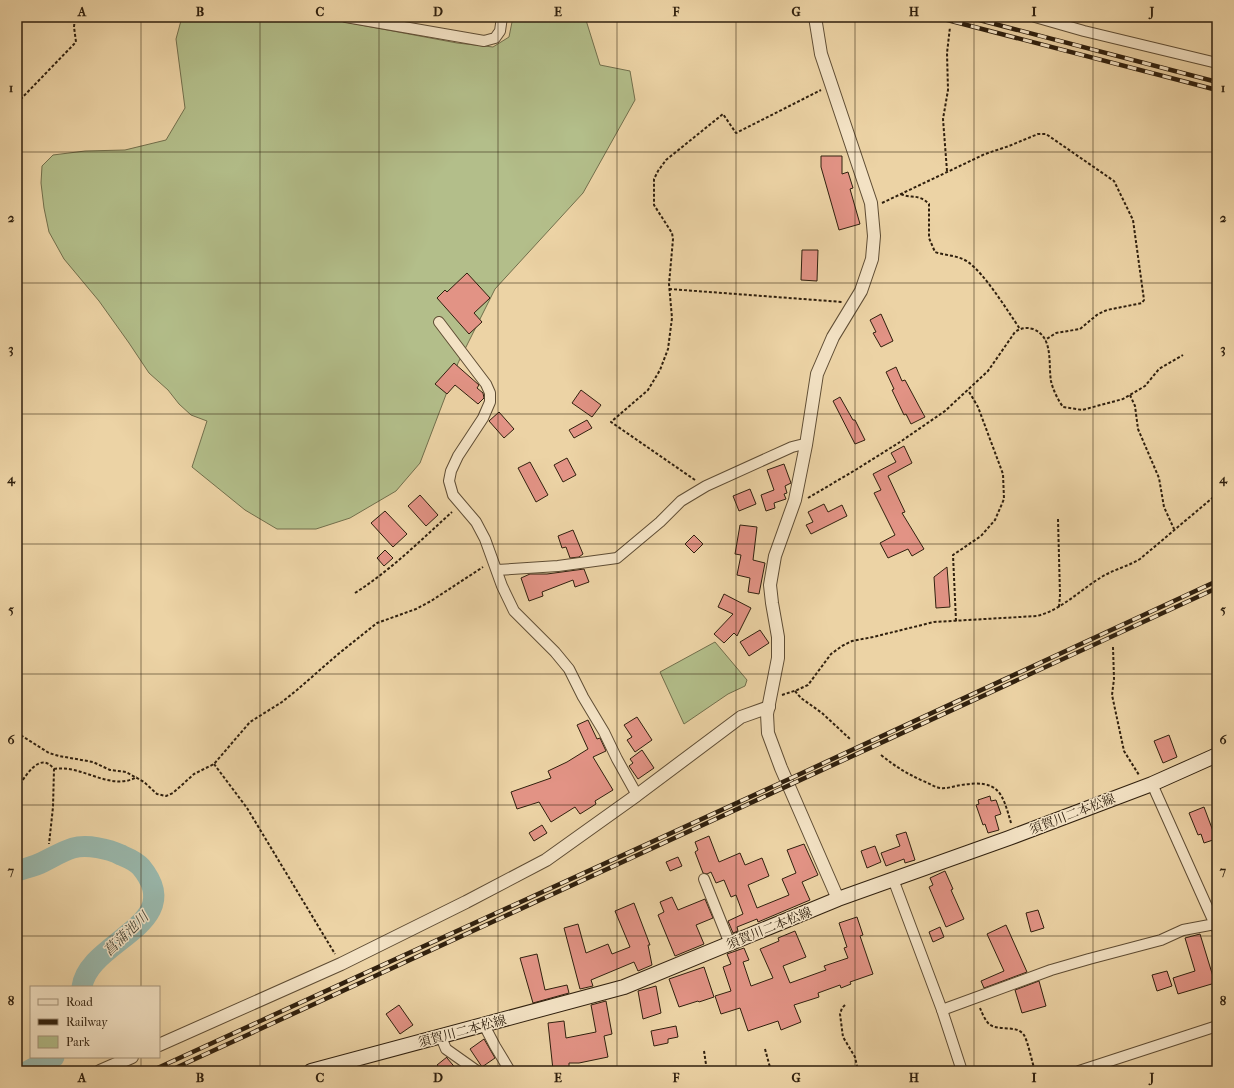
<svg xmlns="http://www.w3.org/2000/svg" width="1234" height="1088" font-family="'IM FELL French Canon','Noto Serif JP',serif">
<rect width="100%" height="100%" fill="#ecd3a5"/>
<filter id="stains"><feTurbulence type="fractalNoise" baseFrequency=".005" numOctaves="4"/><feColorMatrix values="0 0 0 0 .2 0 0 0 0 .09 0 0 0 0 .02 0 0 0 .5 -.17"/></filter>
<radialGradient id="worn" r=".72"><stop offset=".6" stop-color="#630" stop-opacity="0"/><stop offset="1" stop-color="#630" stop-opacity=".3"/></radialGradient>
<!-- green -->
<g fill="#b3be8a" stroke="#726f4c">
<polygon points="182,17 318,17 457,43 493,47 509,37 513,17 585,17 600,65 630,71 635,100 583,193 495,289 458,363 420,463 396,491 350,518 316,529 277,529 245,510 192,467 207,421 191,415 179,404 168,390 149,373 129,343 99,301 64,259 49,232 44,208 41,183 42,166 53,155 85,151 125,150 166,140 185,108 176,39"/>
<polygon points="715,642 747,680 745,686 728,694 684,724 660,672"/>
</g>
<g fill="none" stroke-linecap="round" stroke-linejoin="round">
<!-- river -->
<g stroke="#99b7ab" stroke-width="21">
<path d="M17 871C26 868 35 866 43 862 53 857 63 851 73 848 87 844 109 849 121 855 128 858 136 861 141 867 189 925 88 940 82 987"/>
<polyline points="28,1071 54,1057"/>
</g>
</g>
<!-- building -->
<g fill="#e29385" stroke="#30200e">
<polygon points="821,156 842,156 842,174 848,172 853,188 850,189 860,224 839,230 821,167"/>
<polygon points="802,250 818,250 817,281 801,280"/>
<polygon points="467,273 490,298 474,313 482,322 469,334 437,298 445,290 447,292"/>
<polygon points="881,314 893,341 881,347 873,333 876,332 870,320"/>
<polygon points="454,363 479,385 477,388 483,393 484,398 478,404 455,385 447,394 435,384"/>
<polygon points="896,367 902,381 905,380 920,408 925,417 911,424 906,414 904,415 892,390 894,389 886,372"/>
<polygon points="581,390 601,405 592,417 572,403"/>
<polygon points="840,397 853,420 855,420 865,440 855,444 833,401"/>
<polygon points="499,412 514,429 504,438 489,421"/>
<polygon points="587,420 592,428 574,438 569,430"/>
<polygon points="904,446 912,463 888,476 905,512 902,513 924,549 912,556 908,549 888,558 880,543 895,535 874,493 881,490 873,474 896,462 891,453"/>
<polygon points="567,458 576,475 563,482 554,465"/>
<polygon points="530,462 548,495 536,502 518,468"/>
<polygon points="784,464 791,483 785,486 787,493 784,494 786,499 774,503 775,508 766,511 761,495 774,490 767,470"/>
<polygon points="750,489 756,504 739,511 733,496"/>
<polygon points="420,495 438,515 426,526 408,506"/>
<polygon points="824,504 828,512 842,505 847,516 811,534 806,525 813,522 808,512"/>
<polygon points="385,511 407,534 393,547 371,523"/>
<polygon points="740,525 757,527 753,560 765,563 759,594 748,592 750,578 737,575 741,555 735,554"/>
<polygon points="573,530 583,554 579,557 570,558 566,547 562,548 558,536"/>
<polygon points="694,535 703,544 694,553 685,544"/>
<polygon points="385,550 393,558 384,566 377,558"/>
<polygon points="947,567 950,607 936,608 934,577"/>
<polygon points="584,569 589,582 575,587 573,580 542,592 543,596 529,601 521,578 530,574 547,574"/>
<polygon points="724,594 751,608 737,636 734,633 724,643 714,634 733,614 718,607"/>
<polygon points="760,630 769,643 749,656 740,642"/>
<polygon points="637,717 652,740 635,752 627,740 632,737 624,725"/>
<polygon points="588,720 597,739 600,738 606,751 593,757 613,790 595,801 596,804 580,814 575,807 551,822 539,802 517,809 511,792 551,778 548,771 567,762 588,749 577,725"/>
<polygon points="1169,735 1177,757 1163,763 1154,741"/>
<polygon points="642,750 654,768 638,779 629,766 633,763 630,759"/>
<polygon points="990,796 991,801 996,800 1001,814 995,816 999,830 988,833 985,824 983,825 976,805 979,804 978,800"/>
<polygon points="1204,807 1216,839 1204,843 1201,834 1198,835 1189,813"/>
<polygon points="542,825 547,833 534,841 529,833"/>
<polygon points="906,832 915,860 905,863 904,859 886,866 881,853 900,846 896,835"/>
<polygon points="709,836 719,862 740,853 745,865 762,858 769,876 748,885 757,908 789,895 782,879 796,873 787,850 804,844 818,875 802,882 810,900 758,922 757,919 737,927 738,931 733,933 728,921 743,914 736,895 731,897 724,880 716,883 711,872 707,874 703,873 695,852 698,850 695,842"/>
<polygon points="875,846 881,862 867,868 861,851"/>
<polygon points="678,857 682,866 670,871 666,862"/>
<polygon points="945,871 953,889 951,890 964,919 946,927 929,887 933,885 930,878"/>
<polygon points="672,897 678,910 705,899 713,918 696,925 704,944 675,956 658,915 664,912 660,902"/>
<polygon points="634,903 650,945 648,945 652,965 638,971 634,962 591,980 593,986 580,989 564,928 578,924 586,953 608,944 612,954 630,947 615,911"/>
<polygon points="1038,910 1044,928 1031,932 1026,913"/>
<polygon points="857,917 863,935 860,936 873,974 850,982 851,984 841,988 840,985 818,993 819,997 794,1005 801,1022 781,1030 778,1021 748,1031 740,1008 721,1014 715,996 731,991 723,967 731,964 727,954 744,948 749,960 743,962 751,986 773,978 760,949 779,941 778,938 795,931 806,957 783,966 790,983 826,970 824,966 848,958 844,948 847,947 839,923"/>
<polygon points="1006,925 1027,972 984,988 981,981 1004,971 987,934"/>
<polygon points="940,927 944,937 933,942 929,932"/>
<polygon points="1200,934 1215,983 1178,994 1173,978 1195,971 1185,938"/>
<polygon points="537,954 545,990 567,985 569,993 533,1003 520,958"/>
<polygon points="704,967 714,997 699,1002 698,1001 679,1007 669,979"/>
<polygon points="1167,971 1172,986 1157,991 1152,975"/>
<polygon points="1039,981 1046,1006 1022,1013 1015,990"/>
<polygon points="656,986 661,1013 643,1019 638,991"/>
<polygon points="606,1001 612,1034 604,1036 608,1057 579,1063 569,1063 569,1068 553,1070 548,1023 564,1021 566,1038 596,1032 591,1005"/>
<polygon points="399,1005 413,1025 400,1034 386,1014"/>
<polygon points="676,1026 678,1037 668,1039 668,1043 654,1046 651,1031"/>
<polygon points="484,1039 495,1058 482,1067 470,1049"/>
<polygon points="447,1057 447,1058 458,1071 442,1071 437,1065"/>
</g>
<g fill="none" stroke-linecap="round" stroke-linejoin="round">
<!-- minor casing -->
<g stroke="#5f4d34" stroke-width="12">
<g id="minor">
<polyline points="346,17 484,41 495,38 500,31 502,17"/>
<polyline points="1035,17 1084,31 1217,63"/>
<polyline points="439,322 486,384 490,393 490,402 483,418 458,456 451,471 449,481 453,495 476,522 485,539 502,586 514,611 555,652 569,669 583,697 604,732 617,759 637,795"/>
<polyline points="497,570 558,566 617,558 660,522 681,501 706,486 792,447 800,445 806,445"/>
<polyline points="1152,784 1217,929"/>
<polyline points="704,879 730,944"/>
<polyline points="893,879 942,1010 962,1071"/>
<polyline points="942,1010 1051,970 1089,959 1161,940 1183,930 1215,924"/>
<polyline points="484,1025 495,1046 510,1071"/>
<polyline points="441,1037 446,1049 477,1071"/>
<polyline points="1079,1071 1217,1026"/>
</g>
</g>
<!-- tertiary casing -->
<g stroke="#5f4d34" stroke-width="14">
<g id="tertiary">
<polyline points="815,17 821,54 871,203 874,236 872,259 861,291 833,337 817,374 806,445 795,500 775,556 770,585 772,603 778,637 778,658 767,714 768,733 781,768 838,899"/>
<polyline points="159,1045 341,964 466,902 546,860 637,795 741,717 769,707"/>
<polyline points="100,1071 132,1057"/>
</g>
</g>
<!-- secondary casing -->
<g stroke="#30200e" stroke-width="16">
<polyline id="secondary" points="311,1071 624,987 838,899 1009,838 1152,784 1217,755"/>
</g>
<!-- path -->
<g stroke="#30200e" stroke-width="2" stroke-dasharray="3 2" stroke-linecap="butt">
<polyline points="17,103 76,42 74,27 75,17"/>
<polyline points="947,171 943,119 948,90 947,53 950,27"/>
<path d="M901 194C911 199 918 193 929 204V238L935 252C946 256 958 255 968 262 985 274 1007 310 1020 329"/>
<polyline points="882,203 985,154 1009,146 1038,134 1046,134 1114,181 1133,220 1144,300 1142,303 1107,310 1098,314 1080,329 1056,333 1045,340"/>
<polyline points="669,289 842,302"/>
<polyline points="1130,395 1135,406 1138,429 1159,478 1164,507 1174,529"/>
<polyline points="695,480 611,422 648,390 660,370 668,349 672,318 669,284 673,239 672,233 654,205 654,179 658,171 666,160 723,114 736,133 821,90"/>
<path d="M808 498 857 469 900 442 945 411 988 371 1015 332C1021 328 1026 327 1033 329 1054 337 1048 364 1051 381 1053 390 1058 400 1063 407L1082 410 1123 399 1145 386 1159 369 1183 355"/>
<polyline points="1058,519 1060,595 1059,607"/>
<path d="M355 593C391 570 421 540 452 512"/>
<polyline points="956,621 953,555 981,536 995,520 1004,499 1003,474 978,407 968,390"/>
<polyline points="1113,647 1114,679 1112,695 1124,751 1139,775"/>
<polyline points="795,691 801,698 822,713 850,739"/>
<path d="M782 695 797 690 808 685 831 654 842 646 852 641 873 637 934 622 1037 616C1061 610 1079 591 1100 578 1112 570 1127 567 1140 559L1217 494"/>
<polyline points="17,732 22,736 49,753 59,756 93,762 110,770 126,772 144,782 157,794 166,796 173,793 194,774 214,764 250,722 282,702 297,690 337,655 377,623 416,609 431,601 483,567"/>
<path d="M881 755C896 767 906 773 923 781 929 783 934 787 940 788 947 789 954 786 961 785 999 779 1002 792 1011 823"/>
<polyline points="214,764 247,808 335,954"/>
<path d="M54 769C82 764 110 792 137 777"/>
<path d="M17 788C25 778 39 750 54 769L53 807 49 844"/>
<polyline points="845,1005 842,1008 840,1014 843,1037 855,1057 858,1071"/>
<path d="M980 1008C982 1013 985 1020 989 1024 999 1032 1016 1024 1024 1035 1028 1042 1032 1062 1035 1071"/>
<polyline points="765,1049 771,1071"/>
<polyline points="704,1051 707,1071"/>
</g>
<!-- minor -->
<use href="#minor" stroke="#f3e2c4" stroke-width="10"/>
<!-- tertiary -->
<use href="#tertiary" stroke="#f3e2c4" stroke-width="12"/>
<!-- secondary -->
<use href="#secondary" stroke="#f3e2c4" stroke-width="14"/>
<!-- rail casing -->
<g stroke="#30200e" stroke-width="4.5">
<g id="rail">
<polyline points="936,17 1217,90"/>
<polyline points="968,17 1217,82"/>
<polyline points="151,1071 787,780 1217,581"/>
<polyline points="169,1071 1217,588"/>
</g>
</g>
<!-- rail -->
<use href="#rail" stroke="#f3e2c4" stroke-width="3" stroke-dasharray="9" stroke-linecap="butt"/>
</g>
<!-- grid -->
<path fill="none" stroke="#30200e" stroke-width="1" stroke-opacity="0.55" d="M141 17V987M260 17V1071M379 17V1071M498 17V1071M617 17V1071M736 17V1071M855 17V1071M974 17V1071M1093 17V1071M17 152H1217M17 283H1217M17 414H1217M17 544H1217M17 674H1217M17 805H1217M17 936H1217M141 1057V1071"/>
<g text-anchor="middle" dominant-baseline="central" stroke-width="3" stroke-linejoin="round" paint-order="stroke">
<!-- street labels -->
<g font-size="13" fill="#30200e" stroke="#f3e2c4">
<text transform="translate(1072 814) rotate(-21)">須賀川二本松線</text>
<text transform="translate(769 928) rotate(-22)">須賀川二本松線</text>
<text transform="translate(462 1031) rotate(-15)">須賀川二本松線</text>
</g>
<!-- water labels -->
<g font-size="14" font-style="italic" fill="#504d3d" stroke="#f3e2c4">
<text transform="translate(126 934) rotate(-44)">菖蒲池川</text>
</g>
</g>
<!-- margin -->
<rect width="1234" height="1088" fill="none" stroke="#ecd3a5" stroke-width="44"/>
<!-- legend -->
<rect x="30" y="986" width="130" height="72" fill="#f3e2c4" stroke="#a5947b"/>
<rect x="38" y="999" width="20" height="6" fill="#f3e2c4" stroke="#a5947b"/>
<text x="66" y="1006" font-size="12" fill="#30200e">Road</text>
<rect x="38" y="1019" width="20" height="6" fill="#30200e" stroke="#a5947b"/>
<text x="66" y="1026" font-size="12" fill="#30200e">Railway</text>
<rect x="38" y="1036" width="20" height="12" fill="#b3be8a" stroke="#a5947b"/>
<text x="66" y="1046" font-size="12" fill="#30200e">Park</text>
<rect x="22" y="22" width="1190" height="1044" fill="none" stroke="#30200e" stroke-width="1.5"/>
<g font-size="13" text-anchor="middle" font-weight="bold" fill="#30200e">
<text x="82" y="16">A</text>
<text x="200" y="16">B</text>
<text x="320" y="16">C</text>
<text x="438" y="16">D</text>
<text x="558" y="16">E</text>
<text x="676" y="16">F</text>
<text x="796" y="16">G</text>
<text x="914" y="16">H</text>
<text x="1034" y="16">I</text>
<text x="1152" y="16">J</text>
<text x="11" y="92">1</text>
<text x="1223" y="92">1</text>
<text x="11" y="222">2</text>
<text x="1223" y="222">2</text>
<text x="11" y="353">3</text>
<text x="1223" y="353">3</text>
<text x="11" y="483">4</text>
<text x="1223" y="483">4</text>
<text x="11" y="614">5</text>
<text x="1223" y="614">5</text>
<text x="11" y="744">6</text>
<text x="1223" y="744">6</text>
<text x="11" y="875">7</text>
<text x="1223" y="875">7</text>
<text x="11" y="1005">8</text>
<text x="1223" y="1005">8</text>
<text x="82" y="1082">A</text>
<text x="200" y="1082">B</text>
<text x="320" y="1082">C</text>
<text x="438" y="1082">D</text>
<text x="558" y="1082">E</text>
<text x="676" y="1082">F</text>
<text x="796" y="1082">G</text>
<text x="914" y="1082">H</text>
<text x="1034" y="1082">I</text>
<text x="1152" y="1082">J</text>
</g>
<rect width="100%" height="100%" filter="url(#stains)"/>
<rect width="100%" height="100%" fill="url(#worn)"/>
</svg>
